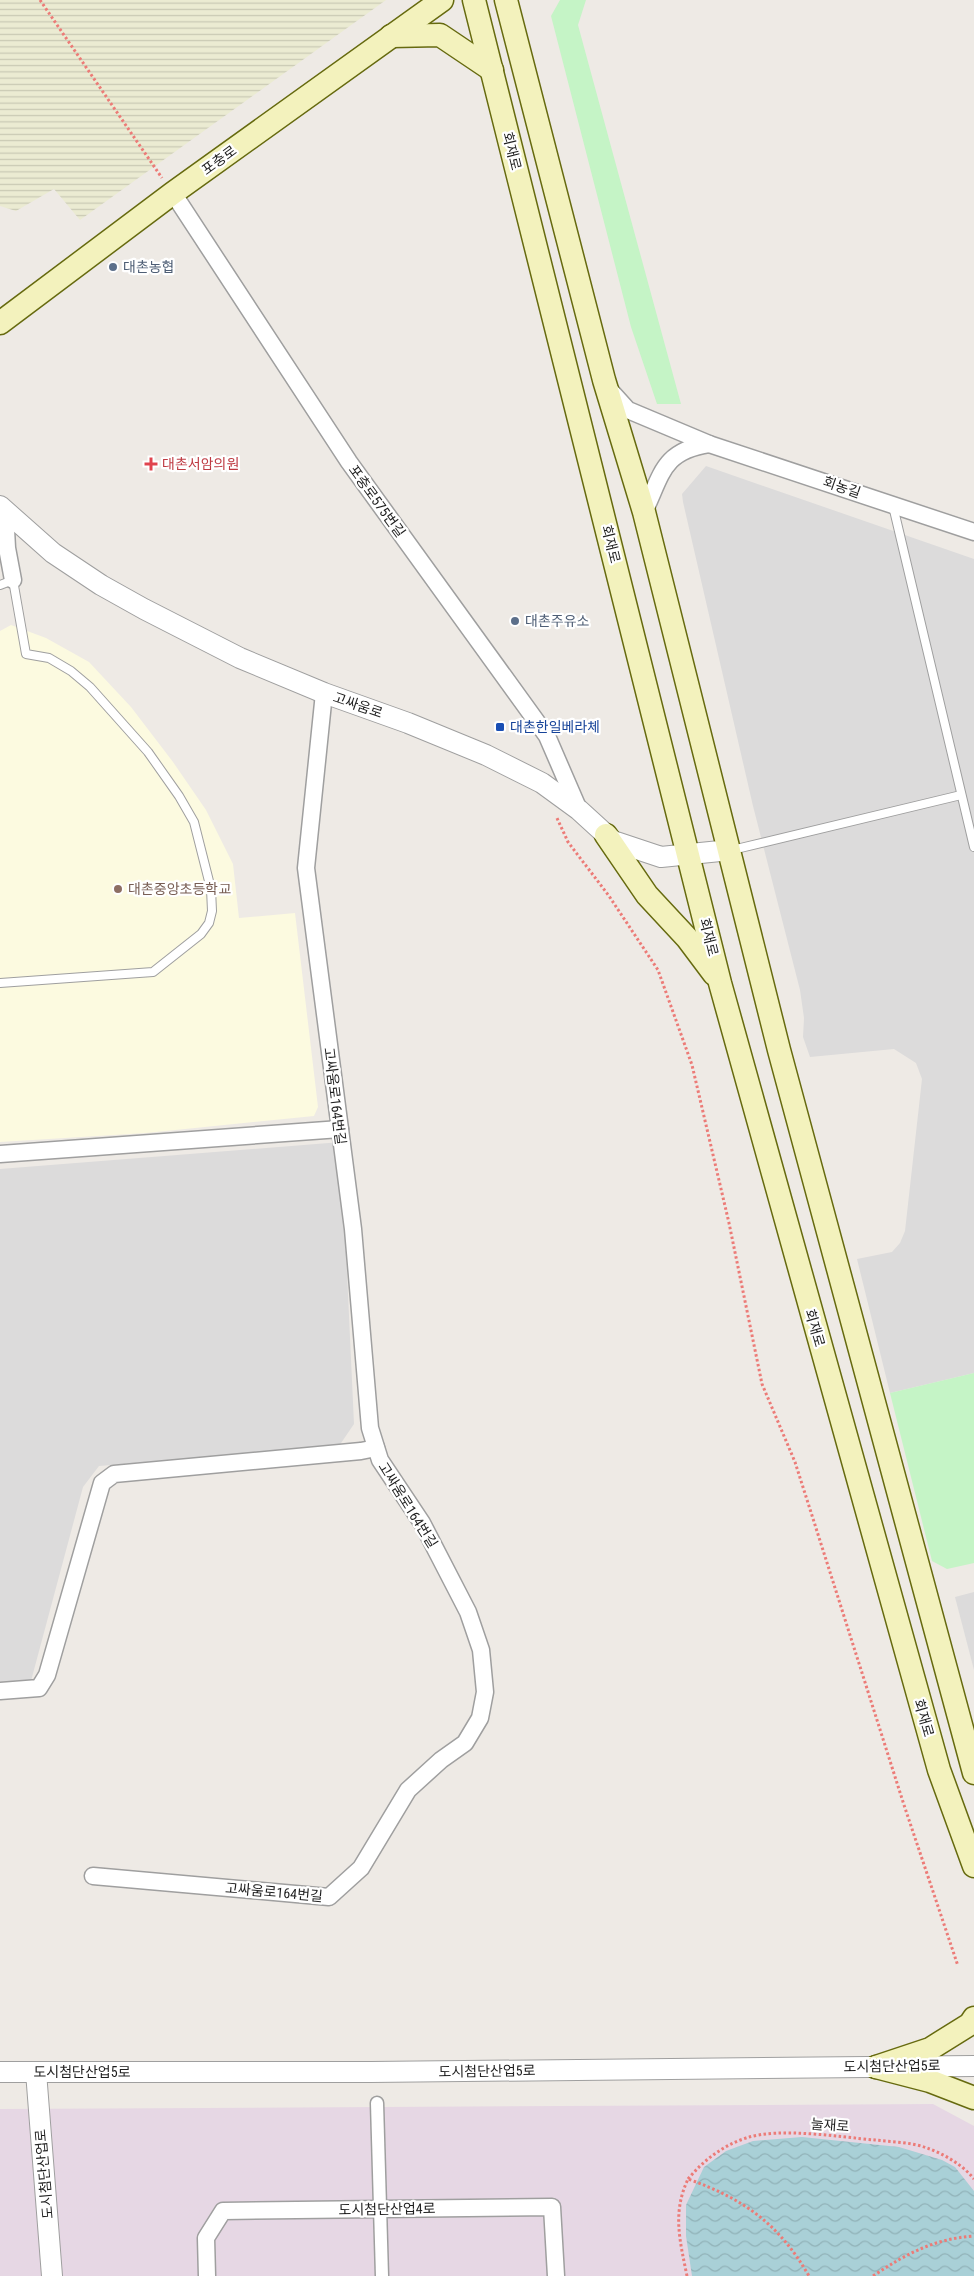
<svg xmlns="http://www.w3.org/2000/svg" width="974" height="2276" font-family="'Roboto Condensed','Noto Sans KR',sans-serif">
<defs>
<pattern id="farmland-rules" width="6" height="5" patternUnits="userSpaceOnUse" patternTransform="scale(1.25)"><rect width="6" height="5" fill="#ebebd2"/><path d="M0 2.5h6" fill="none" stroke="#c9c9b4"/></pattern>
<pattern id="water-waves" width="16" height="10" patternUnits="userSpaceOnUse" patternTransform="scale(1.25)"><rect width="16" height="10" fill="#a9d0d7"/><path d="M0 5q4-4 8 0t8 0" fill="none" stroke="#91b2b8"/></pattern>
</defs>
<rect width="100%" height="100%" fill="#eeeae5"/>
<!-- residential -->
<g fill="#dcdbdb">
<polygon points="706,466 974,559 974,1373 890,1393 857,1259 892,1252 900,1243 905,1231 922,1079 916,1063 894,1049 810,1057 803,1037 804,1018 800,990 753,806 683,502 682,494"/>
<polygon points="341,1142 354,1424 339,1446 99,1466 83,1487 31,1681 0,1682 0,1169"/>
<polygon points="974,1592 974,1670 955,1597"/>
</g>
<!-- industrial -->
<polygon fill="#e6d7e4" points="933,2104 974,2126 974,2276 0,2276 0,2109"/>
<!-- education -->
<polygon fill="#fcfae0" points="11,625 46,638 89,662 131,707 173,762 206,810 233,864 239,918 295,913 318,1107 314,1116 146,1133 0,1142 0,631"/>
<!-- farmland -->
<polygon fill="url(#farmland-rules)" points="0,0 386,0 80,220 54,189 16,211 0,206"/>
<!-- park -->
<g fill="#c5f4c6">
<polygon points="560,0 586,0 578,25 681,404 657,404 631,327 551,16"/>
<polygon points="974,1373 974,1563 947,1569 932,1561 890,1393"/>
</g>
<!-- water -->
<polygon fill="url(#water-waves)" points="802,2137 899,2147 942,2160 955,2167 974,2191 974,2276 692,2276 686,2236 686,2205 704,2167 726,2151 753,2141"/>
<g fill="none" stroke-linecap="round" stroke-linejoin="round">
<!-- service casing -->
<g stroke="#9f9f9f" stroke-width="10">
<g id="service">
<polyline points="893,506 974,847"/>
<polyline points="0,585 13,580 26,654 49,658 71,671 90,687 148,752 179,796 194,822 211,889 212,911 209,923 201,934 153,972 0,983"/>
<polyline points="732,850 961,795"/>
</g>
</g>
<!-- pedestrian casing -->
<g stroke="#9f9f9f" stroke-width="15">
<polyline id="pedestrian" points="377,2103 382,2276"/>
</g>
<!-- minor casing -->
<g stroke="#9f9f9f" stroke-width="19">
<g id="minor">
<polyline points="173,193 349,462 547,736 579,810"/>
<path d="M609 389 628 410 709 444C662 451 662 475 644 512"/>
<polyline points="709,444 974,532"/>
<polyline points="5,511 7,548 13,580"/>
<polyline points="0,1154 340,1129"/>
<polyline points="0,1691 39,1688 47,1675 102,1483 114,1474 361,1451 376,1448"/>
<polyline points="93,1876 329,1897 361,1868 408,1790 441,1760 465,1743 480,1718 485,1692 481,1650 468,1612 422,1523 380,1460 370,1428 353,1229 306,868 324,693"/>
<polyline points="207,2276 206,2238 223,2211 552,2207 556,2276"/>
</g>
</g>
<!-- tertiary casing -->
<g stroke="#9f9f9f" stroke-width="22">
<g id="tertiary">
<polyline points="0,506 53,553 101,585 144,609 240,658 324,693 408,723 486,755 542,783 579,810 613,841 661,857 730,850"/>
<polyline points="0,2072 371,2072 974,2066"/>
<polyline points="36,2072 52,2276"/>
</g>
</g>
<!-- secondary casing -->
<g stroke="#666a0f" stroke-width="25">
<g id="secondary">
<polyline points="474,0 720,983 939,1770 974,1866"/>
<polyline points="506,0 604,380 644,512 779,1050 974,1773"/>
<polyline points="391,36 440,35 492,70"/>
<polyline points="0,323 173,193 442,0"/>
<polyline points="606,835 647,895 687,938 714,974"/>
<polyline points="876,2067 930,2049 970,2024 974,2018"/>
<polyline points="876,2067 930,2081 974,2098"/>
</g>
</g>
<!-- path -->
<g stroke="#ec7b77" stroke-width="3" stroke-dasharray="2.5 2.5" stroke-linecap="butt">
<polyline points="40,0 162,178"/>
<polyline points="557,818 568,842 609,896 658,970 692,1065 729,1223 762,1384 795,1462 904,1805 958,1966"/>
<path d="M688 2179C704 2160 722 2146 746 2138 780 2127 839 2137 875 2140 892 2142 911 2142 927 2148 944 2154 963 2165 974 2179"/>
<path d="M687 2276C680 2241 672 2213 688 2179 744 2199 779 2224 809 2276"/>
<path d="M873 2276C906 2254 933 2239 974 2236"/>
</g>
<!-- service -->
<use href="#service" stroke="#fff" stroke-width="8"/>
<!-- pedestrian -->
<use href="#pedestrian" stroke="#fff" stroke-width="12"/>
<!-- minor -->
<use href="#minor" stroke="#fff" stroke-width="16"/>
<!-- tertiary -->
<use href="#tertiary" stroke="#fff" stroke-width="20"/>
<!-- secondary -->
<use href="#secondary" stroke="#f3f2bd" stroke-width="22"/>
</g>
<!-- markers -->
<g fill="#5c6f8a" stroke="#fff" stroke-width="2">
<circle cx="113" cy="267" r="5"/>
<circle cx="515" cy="621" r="5"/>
</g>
<path fill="#e0444e" stroke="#fff" stroke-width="2" d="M148.5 456.5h5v5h5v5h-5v5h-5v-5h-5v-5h5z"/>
<rect fill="#1a4fb4" stroke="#fff" stroke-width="2" x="495" y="722" width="10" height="10" rx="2.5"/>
<circle fill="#8d6e63" stroke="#fff" stroke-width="2" cx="118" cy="889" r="5"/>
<g text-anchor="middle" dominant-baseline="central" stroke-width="4.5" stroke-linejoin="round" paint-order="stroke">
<!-- street labels -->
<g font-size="14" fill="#1e1e1e" stroke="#fff">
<text transform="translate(512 151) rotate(76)">회재로</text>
<text transform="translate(219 160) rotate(-36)">포충로</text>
<text transform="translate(842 487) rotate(19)">회농길</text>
<text transform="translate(377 501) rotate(54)">포충로575번길</text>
<text transform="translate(611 544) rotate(76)">회재로</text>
<text transform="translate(358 705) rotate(19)">고싸움로</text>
<text transform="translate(709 937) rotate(76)">회재로</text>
<text transform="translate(335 1096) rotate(83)">고싸움로164번길</text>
<text transform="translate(815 1328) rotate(74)">회재로</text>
<text transform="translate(408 1505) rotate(58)">고싸움로164번길</text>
<text transform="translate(924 1718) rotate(74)">회재로</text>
<text transform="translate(274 1892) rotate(5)">고싸움로164번길</text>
<text transform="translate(892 2066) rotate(-1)">도시첨단산업5로</text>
<text transform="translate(487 2071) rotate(-1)">도시첨단산업5로</text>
<text x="82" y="2072">도시첨단산업5로</text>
<text transform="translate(830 2125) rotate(4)">눌재로</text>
<text transform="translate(44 2174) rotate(-95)">도시첨단산업로</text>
<text transform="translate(387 2209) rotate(-1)">도시첨단산업4로</text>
</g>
<!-- service labels -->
<g font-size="14" fill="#4e5e75" stroke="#fff" text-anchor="start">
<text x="123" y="267">대촌농협</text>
<text x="525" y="621">대촌주유소</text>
</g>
<!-- health labels -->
<g font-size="14" fill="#be3a42" stroke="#fff" text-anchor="start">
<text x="162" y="464">대촌서암의원</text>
</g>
<!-- transit labels -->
<g font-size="14" fill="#164399" stroke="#fff" text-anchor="start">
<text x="510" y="727">대촌한일베라체</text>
</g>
<!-- education labels -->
<g font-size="14" fill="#785e54" stroke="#fff" text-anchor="start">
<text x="128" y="889">대촌중앙초등학교</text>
</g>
</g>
</svg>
